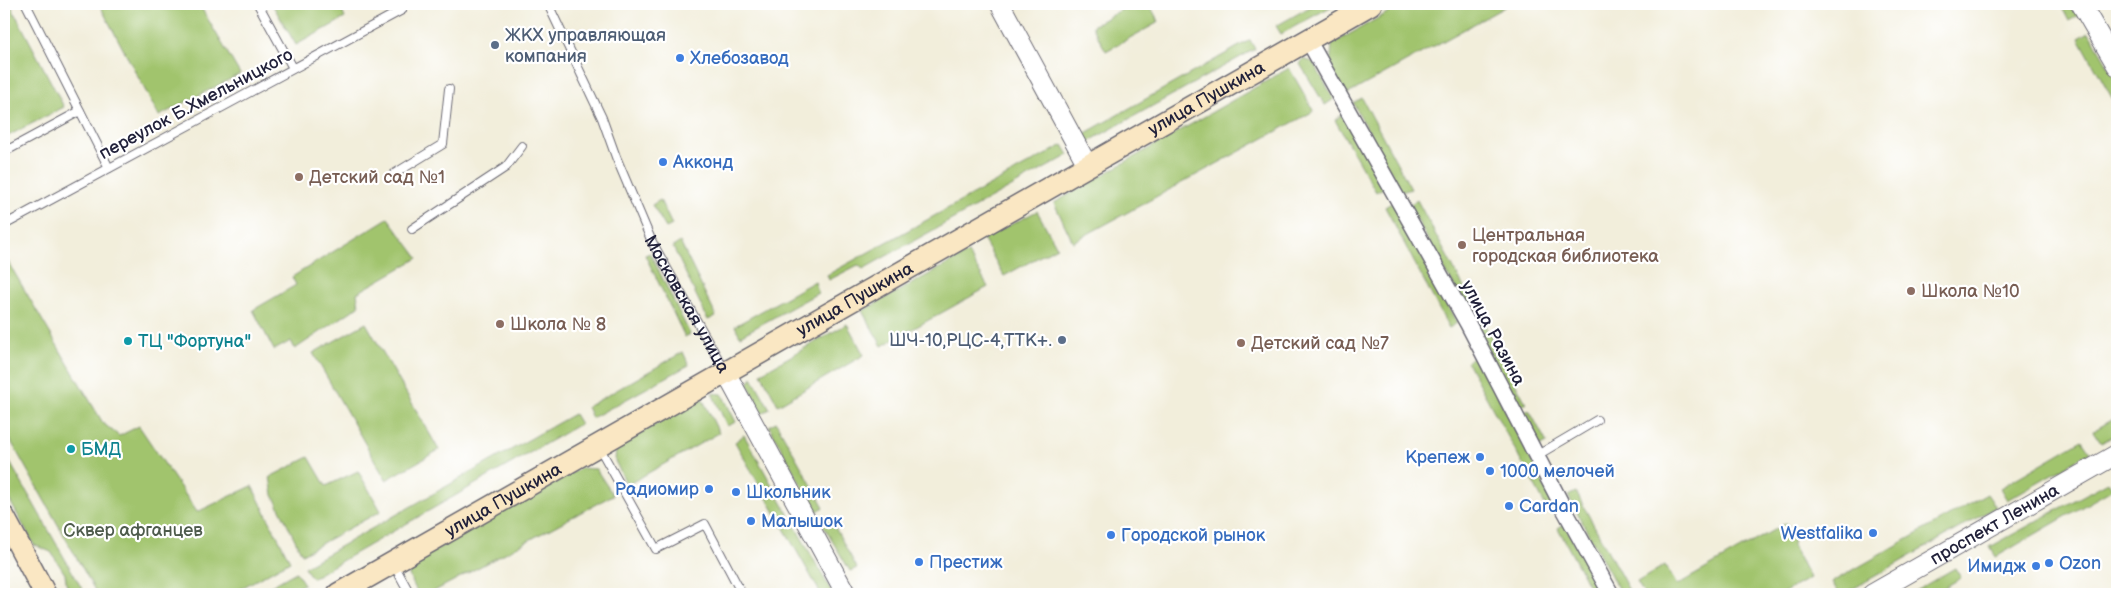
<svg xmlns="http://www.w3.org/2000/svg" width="2121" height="598" font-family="'Balsamiq Sans',sans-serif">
<rect width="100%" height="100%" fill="#fff"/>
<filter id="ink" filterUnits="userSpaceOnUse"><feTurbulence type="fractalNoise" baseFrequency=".02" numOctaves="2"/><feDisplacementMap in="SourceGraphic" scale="10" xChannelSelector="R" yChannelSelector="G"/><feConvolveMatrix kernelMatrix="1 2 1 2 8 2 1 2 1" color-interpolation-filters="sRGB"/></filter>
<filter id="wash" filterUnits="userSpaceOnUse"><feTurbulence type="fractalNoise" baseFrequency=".0096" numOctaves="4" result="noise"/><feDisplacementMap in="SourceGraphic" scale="20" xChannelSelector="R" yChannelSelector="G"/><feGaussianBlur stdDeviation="1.12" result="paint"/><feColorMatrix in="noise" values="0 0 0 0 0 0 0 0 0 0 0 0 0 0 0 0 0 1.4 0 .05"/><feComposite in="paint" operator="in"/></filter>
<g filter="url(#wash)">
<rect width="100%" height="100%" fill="#f2eedb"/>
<!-- green -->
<g fill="#a1c46d" stroke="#627354">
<polygon points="4,4 10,4 64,107 4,138"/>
<polygon points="99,4 199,4 240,74 159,116"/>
<polygon points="272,4 339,4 345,18 296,45"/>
<polygon points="1132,4 1149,4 1159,22 1106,51 1092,26"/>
<polygon points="1315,4 1336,4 1281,34 1276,26"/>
<polygon points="1403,4 1510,4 1346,95 1330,66 1332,44"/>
<polygon points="2060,4 2072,4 2079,15 2069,21"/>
<polygon points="2107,19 2117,37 2117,45 2110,34 2107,36 2101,22"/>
<polygon points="2089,32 2117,81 2117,107 2079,38"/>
<polygon points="1250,40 1255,49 1086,143 1082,135"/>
<polygon points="1303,59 1313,62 1334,99 1325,105 1300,64"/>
<polygon points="1289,68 1314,111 1073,242 1054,203"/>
<polygon points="1362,98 1411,189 1402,192 1353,103"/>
<polygon points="1343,114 1385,187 1376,192 1335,120"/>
<polygon points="1063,145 1069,155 863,269 858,265 829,280 827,275"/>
<polygon points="660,200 672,225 666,228 652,205"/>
<polygon points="1417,200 1476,310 1469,313 1409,206"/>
<polygon points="1393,202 1457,323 1449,328 1385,207"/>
<polygon points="1037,211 1057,247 1004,276 983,239"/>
<polygon points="388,218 418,258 357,293 359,306 295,349 291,341 274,350 253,310 296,285 292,277"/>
<polygon points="680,242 716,316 708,320 673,247"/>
<polygon points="650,253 690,334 685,337 645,255"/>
<polygon points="968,253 988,287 882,346 862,311"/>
<polygon points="4,255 103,423 119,436 139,426 197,512 252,486 290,561 231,594 97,594 4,429"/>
<polygon points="815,281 818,293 740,336 735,326"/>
<polygon points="1482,320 1526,403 1518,408 1473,325"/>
<polygon points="366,323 439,450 386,480 313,353"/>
<polygon points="847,324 864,355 778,405 761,373"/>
<polygon points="683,352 689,365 592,418 587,407"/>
<polygon points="1476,354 1554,504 1547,508 1467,362"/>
<polygon points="752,377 770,409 762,413 748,384"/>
<polygon points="712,393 722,394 736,422 727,426"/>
<polygon points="702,398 719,433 627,485 615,461 616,447"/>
<polygon points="1529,410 1547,443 1539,447 1521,414"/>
<polygon points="574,414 580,424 312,578 304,567"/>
<polygon points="2117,417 2117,434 2101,443 2093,431"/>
<polygon points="776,422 824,507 816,512 769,426"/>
<polygon points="744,435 833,594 821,594 735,442"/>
<polygon points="2082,440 2090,452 2007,500 2000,488"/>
<polygon points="4,452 85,594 68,594 65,574 51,552 34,545 4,490"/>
<polygon points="309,457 326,486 358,471 381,511 302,554 273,495 270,477"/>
<polygon points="581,468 596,469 613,495 429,594 418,594 409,575 410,564"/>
<polygon points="2108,482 2113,489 1996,557 1990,547"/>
<polygon points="1576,492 1631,594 1621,594 1568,496"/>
<polygon points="1987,494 1996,507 1844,594 1839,594 1832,582"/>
<polygon points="830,518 857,568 850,571 821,522"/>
<polygon points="1786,523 1794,533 1793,546 1810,578 1781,594 1644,594 1637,582 1665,565 1677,585"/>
<polygon points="1564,524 1604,594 1593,594 1558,528"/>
<polygon points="1955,568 1961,578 1933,594 1910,594"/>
<polygon points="296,572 304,584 285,594 257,594"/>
</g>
</g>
<g filter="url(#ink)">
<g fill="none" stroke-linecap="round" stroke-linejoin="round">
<!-- service casing -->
<g stroke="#6b6973" stroke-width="10">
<g id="service">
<polyline points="26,4 109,168"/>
<polyline points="258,4 293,68"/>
<path id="s1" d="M548 4 602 118 616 157 652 242 725 371"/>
<polyline points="4,152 80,111"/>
<polyline points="394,174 443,144 449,89"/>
<polyline points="4,225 402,10"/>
<polyline points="412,229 506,167 522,146"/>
<polyline points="599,447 656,549 705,524 742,594"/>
<polyline points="1536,456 1597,420"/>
<polyline points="393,563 410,594"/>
</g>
</g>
<!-- minor casing -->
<g stroke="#6b6973" stroke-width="18">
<polyline id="minor" points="1308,40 1468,324 1564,509 1611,594"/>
</g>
<!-- tertiary casing -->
<g stroke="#6b6973" stroke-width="21">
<g id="tertiary">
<polyline points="1000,4 1088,166"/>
<polyline points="2081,4 2117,66"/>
<polyline points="726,373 846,594"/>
<path id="s2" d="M1872 594 2117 454"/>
</g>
</g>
<!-- secondary casing -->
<g stroke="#6b6973" stroke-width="24">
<g id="secondary">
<polyline points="4,517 45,594"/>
<path id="s3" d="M338 594 1371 4"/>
</g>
</g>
<!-- service -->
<use href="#service" stroke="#fff" stroke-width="8"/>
<!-- minor -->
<use href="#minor" stroke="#fff" stroke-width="15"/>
<!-- tertiary -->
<use href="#tertiary" stroke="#fff" stroke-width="19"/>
<!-- secondary -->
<use href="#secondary" stroke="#fae7c3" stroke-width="21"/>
</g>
</g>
<!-- markers -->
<g fill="#5c6f8a" stroke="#fff" stroke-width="2">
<circle cx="495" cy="45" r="5"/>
<circle cx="1062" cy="340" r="5"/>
</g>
<g fill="#3f7fe0" stroke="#fff" stroke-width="2">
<circle cx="680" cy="58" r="5"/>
<circle cx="663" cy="162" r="5"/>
<circle cx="1480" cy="457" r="5"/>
<circle cx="1490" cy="471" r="5"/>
<circle cx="709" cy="489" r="5"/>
<circle cx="736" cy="492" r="5"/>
<circle cx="1509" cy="506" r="5"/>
<circle cx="751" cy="521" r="5"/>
<circle cx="1873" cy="533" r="5"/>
<circle cx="1111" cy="535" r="5"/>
<circle cx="919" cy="562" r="5"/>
<circle cx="2049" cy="563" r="5"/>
<circle cx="2036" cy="566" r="5"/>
</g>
<g fill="#8d6e63" stroke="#fff" stroke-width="2">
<circle cx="299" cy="177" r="5"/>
<circle cx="1462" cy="245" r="5"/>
<circle cx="1911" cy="291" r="5"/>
<circle cx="500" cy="324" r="5"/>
<circle cx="1241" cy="343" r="5"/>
</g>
<g fill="#0f9aa8" stroke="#fff" stroke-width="2">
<circle cx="128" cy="341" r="5"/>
<circle cx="71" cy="449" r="5"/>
</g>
<g text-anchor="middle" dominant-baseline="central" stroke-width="4.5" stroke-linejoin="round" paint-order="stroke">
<!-- service labels -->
<g font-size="18" fill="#4e5e75" stroke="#fff" text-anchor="start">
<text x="505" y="35">ЖКХ управляющая<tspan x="505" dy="21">компания</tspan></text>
<text x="1052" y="340" text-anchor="end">ШЧ-10,РЦС-4,ТТК+.</text>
</g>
<!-- shop labels -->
<g font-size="18" fill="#366cbe" stroke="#fff" text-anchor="start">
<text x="690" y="58">Хлебозавод</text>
<text x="673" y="162">Акконд</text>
<text x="1470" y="457" text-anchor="end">Крепеж</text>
<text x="1500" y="471">1000 мелочей</text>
<text x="699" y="489" text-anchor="end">Радиомир</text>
<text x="746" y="492">Школьник</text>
<text x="1519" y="506">Cardan</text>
<text x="761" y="521">Малышок</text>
<text x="1863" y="533" text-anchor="end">Westfalika</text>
<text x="1121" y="535">Городской рынок</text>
<text x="929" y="562">Престиж</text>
<text x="2059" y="563">Ozon</text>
<text x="2026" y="566" text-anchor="end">Имидж</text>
</g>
<!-- street labels -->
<g font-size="18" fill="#22223b" stroke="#fff">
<text stroke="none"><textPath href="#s3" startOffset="1000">улица Пушкина</textPath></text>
<text transform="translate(196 104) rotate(-28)">переулок Б.Хмельницкого</text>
<text stroke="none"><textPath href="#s3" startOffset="595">улица Пушкина</textPath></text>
<text stroke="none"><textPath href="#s1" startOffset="331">Московская улица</textPath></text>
<text transform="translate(1493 333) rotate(62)">улица Разина</text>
<text stroke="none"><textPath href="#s3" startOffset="190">улица Пушкина</textPath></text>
<text stroke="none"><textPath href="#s2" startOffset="141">проспект Ленина</textPath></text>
</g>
<!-- education labels -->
<g font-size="18" fill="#785e54" stroke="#fff" text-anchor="start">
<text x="309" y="177">Детский сад №1</text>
<text x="1472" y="235">Центральная<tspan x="1472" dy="21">городская библиотека</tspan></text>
<text x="1921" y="291">Школа №10</text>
<text x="510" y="324">Школа № 8</text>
<text x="1251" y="343">Детский сад №7</text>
</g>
<!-- culture labels -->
<g font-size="18" fill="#0d838f" stroke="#fff" text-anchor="start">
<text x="138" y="341">ТЦ "Фортуна"</text>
<text x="81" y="449">БМД</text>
</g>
<!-- park labels -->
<g font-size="18" fill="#4e5b4c" stroke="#fff">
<text x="133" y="530">Сквер афганцев</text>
</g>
</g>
<!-- margin -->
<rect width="2121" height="598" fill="none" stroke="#fff" stroke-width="20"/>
</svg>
